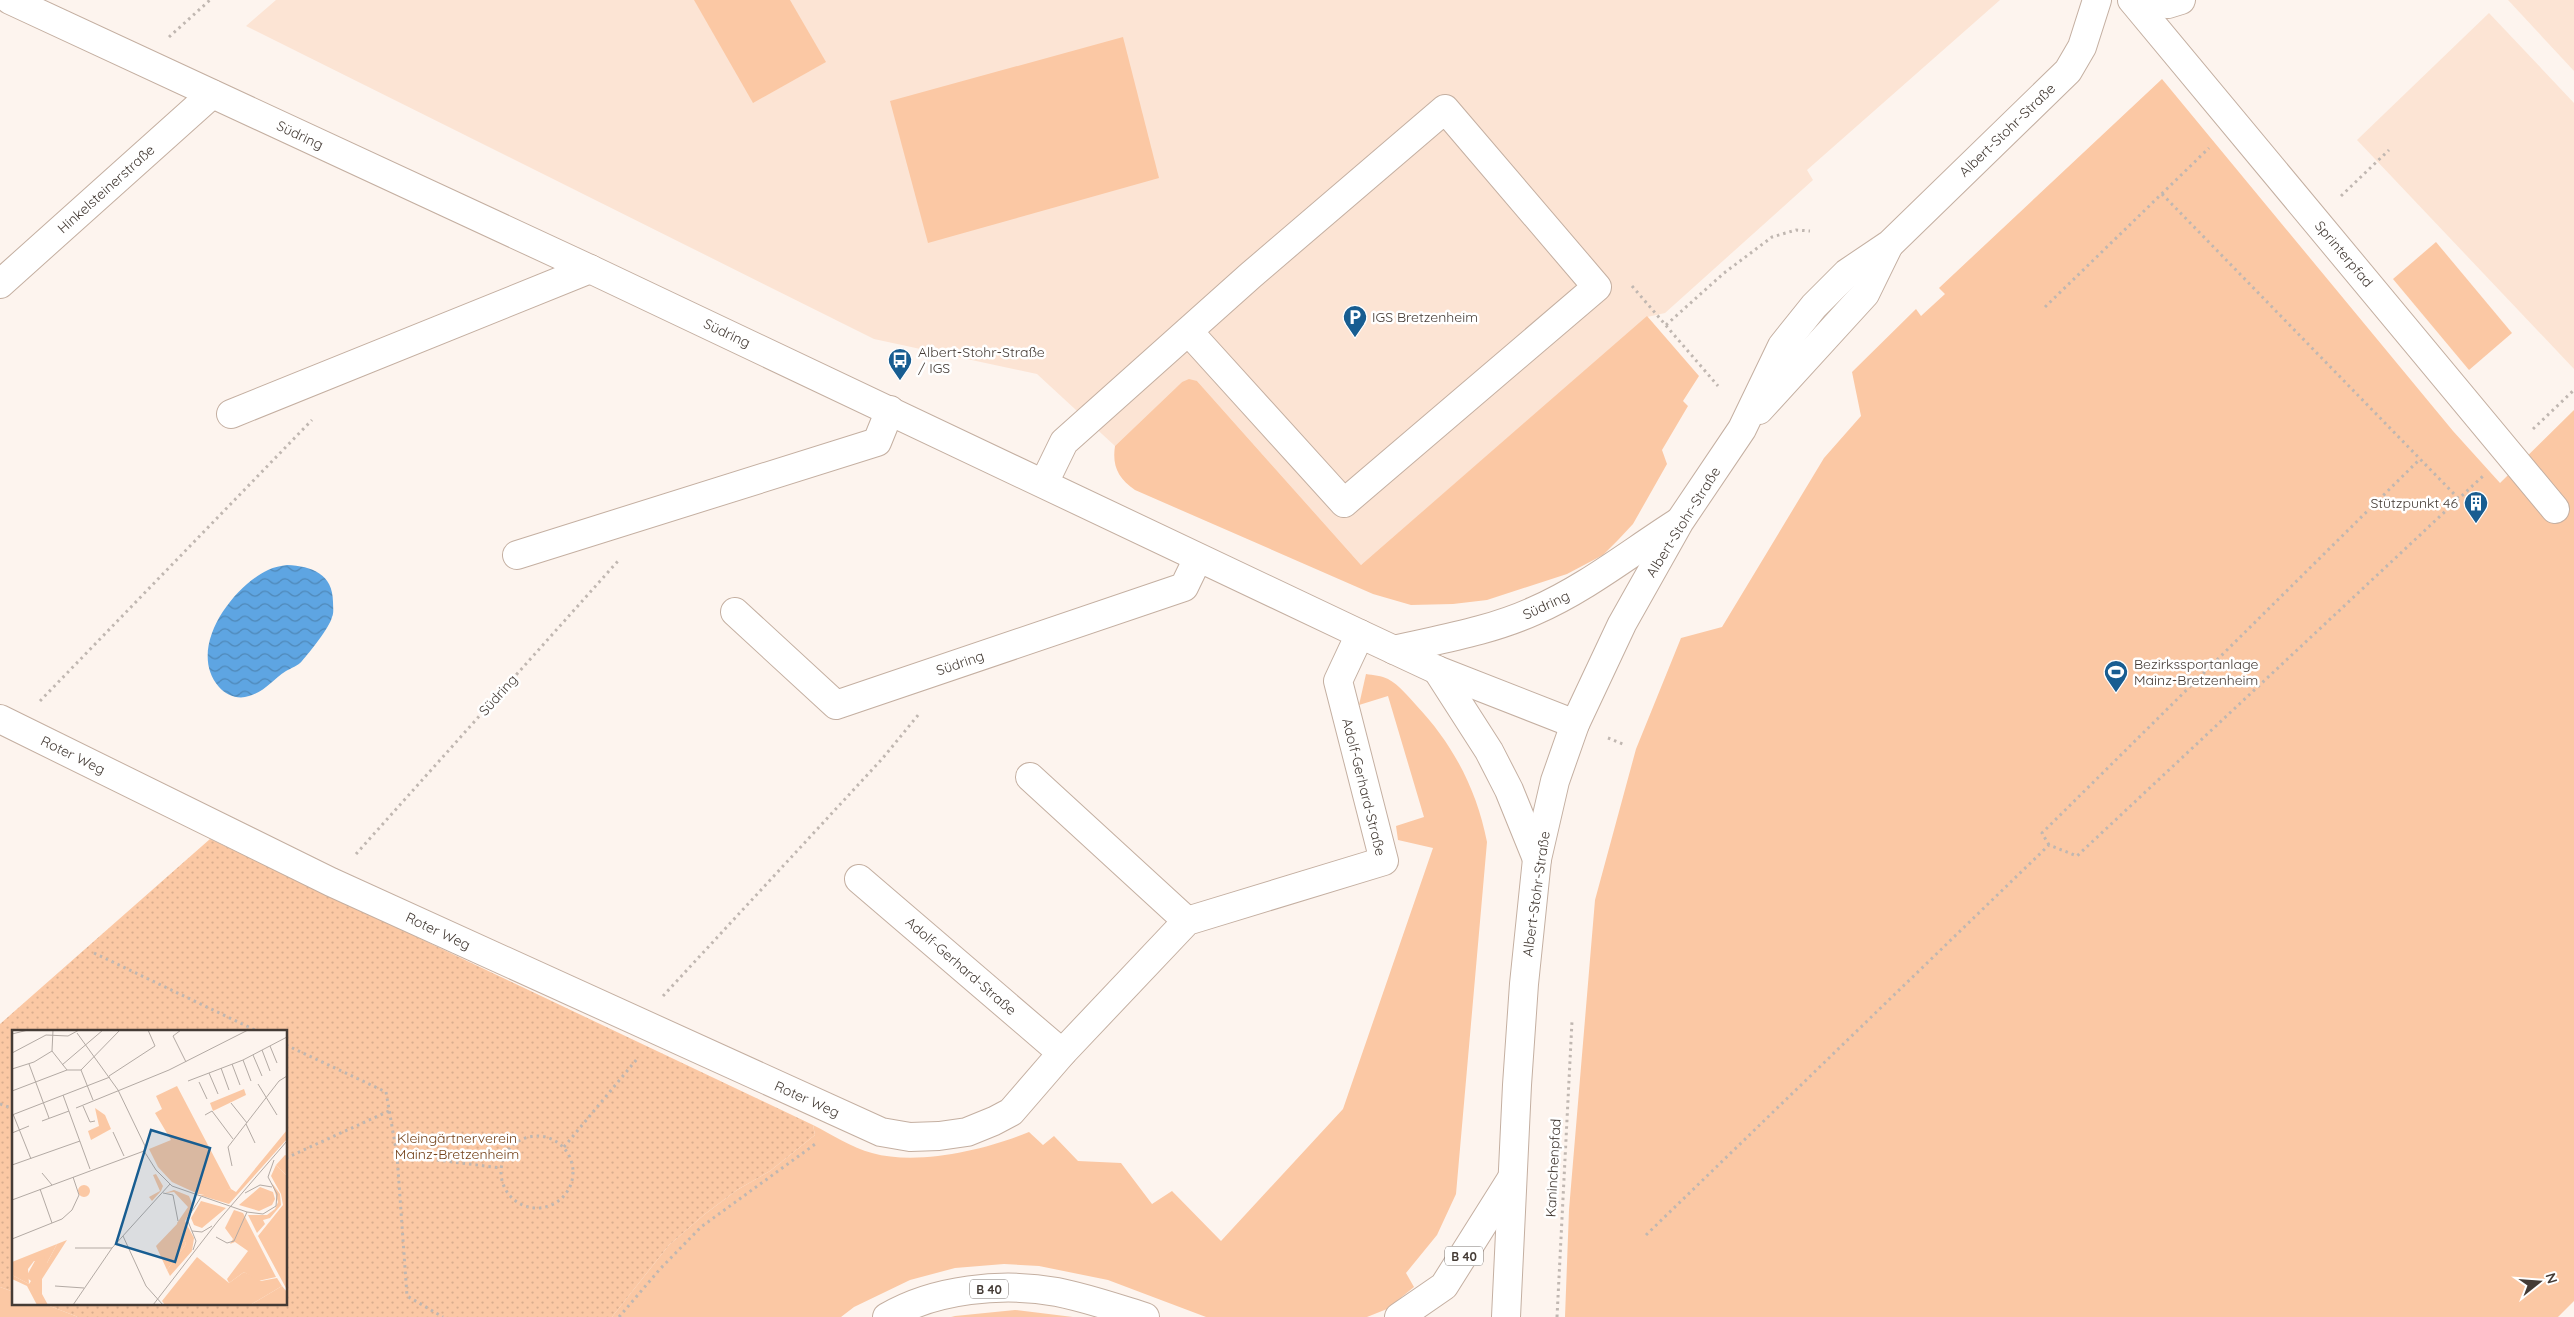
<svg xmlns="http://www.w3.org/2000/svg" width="2574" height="1317" font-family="Quicksand,sans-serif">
<defs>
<pattern id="garden-dots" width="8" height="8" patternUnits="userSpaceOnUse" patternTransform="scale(1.25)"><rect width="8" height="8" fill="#fbc8a4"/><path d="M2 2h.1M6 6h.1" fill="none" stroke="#d8ad8e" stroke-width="1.8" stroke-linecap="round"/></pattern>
<pattern id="water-waves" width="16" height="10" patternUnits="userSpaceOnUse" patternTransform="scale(1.25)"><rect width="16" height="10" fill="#5ea5e2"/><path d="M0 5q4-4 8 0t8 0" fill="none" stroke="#4f88b8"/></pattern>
</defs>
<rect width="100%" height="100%" fill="#fdf4ee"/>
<!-- built -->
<g fill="#fce4d4">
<polygon points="276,0 2000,0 1807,170 1813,180 1665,313 1647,317 1361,565 1197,381 1182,382 1115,446 1037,374 874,339 246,26"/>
<polygon points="2508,0 2574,0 2574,71"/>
<polygon points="2489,13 2574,103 2574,369 2357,140"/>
</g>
<!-- green -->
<g fill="#fbc8a4">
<polygon points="694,0 790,0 826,62 753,103"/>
<polygon points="1123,37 1159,178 928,243 890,101"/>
<polygon points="2162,79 2453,431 2500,483 2574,410 2574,1301 2558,1317 1565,1317 1569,1210 1595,900 1636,749 1681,638 1722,627 1824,458 1861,416 1852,372 1916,309 1921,316 1945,294 1939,288"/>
<polygon points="2436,242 2512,333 2469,370 2393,279"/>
<path d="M1647 316 1699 376 1683 401 1688 406 1662 450 1667 464 1633 524 1618 540 1603 555 1567 574 1487 600 1453 604 1411 605 1373 594 1135 490C1118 478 1112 466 1115 446L1182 382 1189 379 1197 381 1361 565Z"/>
<path d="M1366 674C1373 675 1382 676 1388 679 1399 685 1408 696 1416 705 1453 744 1477 790 1487 842L1456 1194 1437 1235 1406 1273 1414 1287 1387 1309 1367 1317H1206L1108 1280 1039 1266 1004 1264 955 1268 910 1280 854 1307 841 1317H612L669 1245 705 1214 737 1190 770 1171 815 1135 813 1125C831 1134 852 1148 872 1153 918 1166 985 1150 1029 1132L1043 1145 1054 1136 1078 1161 1121 1163 1152 1204 1172 1191 1221 1241 1343 1109 1433 848 1398 840 1396 826 1424 817 1388 696 1359 705Z"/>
<polygon points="0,1287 14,1292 14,1303 42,1303 78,1317 0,1317"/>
<polygon points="1015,1310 1073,1317 951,1317 955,1316"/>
</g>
<!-- garden -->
<polygon fill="url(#garden-dots)" points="210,839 813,1125 815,1135 770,1171 737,1190 705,1214 669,1245 612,1317 78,1317 42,1303 286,1303 286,1031 14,1031 14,1292 0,1287 0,1024"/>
<!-- water -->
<path fill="url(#water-waves)" d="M287 565C312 566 333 574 333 602 333 607 334 613 332 617 330 627 309 653 302 661 298 666 291 668 286 671 272 680 266 691 249 696 238 700 226 695 219 687 186 649 232 587 268 570 274 567 281 566 287 565Z"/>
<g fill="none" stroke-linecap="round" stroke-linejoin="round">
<!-- minor casing -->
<g stroke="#c4afa1" stroke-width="30">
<g id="minor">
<polyline points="10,0 590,269 1360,634 1437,670 1575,724"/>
<polyline points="2132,0 2555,509"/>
<polyline points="2138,0 2168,4 2181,0"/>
<polyline points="0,284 212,94"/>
<polyline points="1759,410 1865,294 1888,247"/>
<polyline points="231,414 590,269"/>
<polyline points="1044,483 1064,442 1251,275 1445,109 1597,287 1344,503 1188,331"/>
<polyline points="517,555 877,442 890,410"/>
<polyline points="735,612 836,705 1184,587 1198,558"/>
<path d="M1394 650C1441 639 1490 631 1534 611 1585 589 1630 553 1677 523"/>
<polyline points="1437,670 1489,751 1509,790 1537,859"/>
<polyline points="0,719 331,882 881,1132 910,1137 939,1136 967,1132 994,1121 1011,1112 1062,1053 1187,921 1384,861 1338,681 1360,634"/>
<polyline points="1030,777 1187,921"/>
<polyline points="859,879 1062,1053"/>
<polyline points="1506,1317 1517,1085 1524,984 1537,859 1555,781 1575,724 1622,624 1680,521 1742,429 1782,346 1814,306 1847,273 1890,244 2068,71 2082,47 2097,0"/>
</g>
</g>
<!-- highway casing -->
<g stroke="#c4afa1" stroke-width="30">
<g id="highway">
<path d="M887 1317C935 1289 1002 1282 1057 1292 1087 1298 1116 1308 1145 1317"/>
<polyline points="1399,1317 1444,1286 1512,1178"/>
</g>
</g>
<!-- path -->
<g stroke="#c0b7b1" stroke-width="3" stroke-dasharray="2.5 4" stroke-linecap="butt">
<polyline points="169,37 210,0"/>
<polyline points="2162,194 2459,499"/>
<polyline points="2341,196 2389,150"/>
<polyline points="1632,286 1718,386"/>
<polyline points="2045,307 2209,148"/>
<polyline points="1666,325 1724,273 1772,237 1796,230 1810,231"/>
<polyline points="2533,429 2574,390"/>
<polyline points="40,701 312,420"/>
<polyline points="1608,738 1625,745"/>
<polyline points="2049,845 2042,833 2420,459"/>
<polyline points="356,854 618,561"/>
<polyline points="94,953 257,1031"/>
<polyline points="663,996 882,759 919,714"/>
<polyline points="286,1045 386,1092 397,1155 501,1168"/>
<polyline points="0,1104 14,1109"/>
<circle cx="537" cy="1172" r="36"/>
<polyline points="564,1147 637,1059"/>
<polyline points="397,1155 407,1296 443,1317"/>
<polyline points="286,1158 389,1111"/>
<polyline points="1646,1235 2049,845 2077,856 2483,476"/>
<polyline points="619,1317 660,1269 701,1227 818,1142"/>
<polyline points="1557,1317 1572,1021"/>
</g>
<!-- minor -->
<use href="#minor" stroke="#fff" stroke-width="28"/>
<!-- highway -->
<use href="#highway" stroke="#fff" stroke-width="28"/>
</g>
<!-- icons -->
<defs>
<g id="parking-pin" transform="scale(1.25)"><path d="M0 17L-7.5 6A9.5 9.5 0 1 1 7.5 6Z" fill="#185d91" stroke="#fff"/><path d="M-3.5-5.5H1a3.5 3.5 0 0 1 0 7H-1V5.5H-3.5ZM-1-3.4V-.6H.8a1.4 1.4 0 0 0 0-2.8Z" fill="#fff"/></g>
<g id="bus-pin" transform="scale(1.25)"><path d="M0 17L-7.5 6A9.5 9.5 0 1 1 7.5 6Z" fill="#185d91" stroke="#fff"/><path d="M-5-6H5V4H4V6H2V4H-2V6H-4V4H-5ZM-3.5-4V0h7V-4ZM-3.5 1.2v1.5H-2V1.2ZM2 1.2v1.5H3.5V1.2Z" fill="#fff"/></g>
<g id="building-pin" transform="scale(1.25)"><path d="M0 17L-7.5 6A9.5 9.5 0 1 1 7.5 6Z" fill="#185d91" stroke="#fff"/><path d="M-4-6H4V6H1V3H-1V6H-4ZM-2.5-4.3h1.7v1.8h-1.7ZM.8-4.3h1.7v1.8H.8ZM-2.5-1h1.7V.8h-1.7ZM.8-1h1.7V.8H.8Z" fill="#fff"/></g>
<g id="stadium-pin" transform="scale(1.25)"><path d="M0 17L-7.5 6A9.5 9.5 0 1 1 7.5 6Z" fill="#185d91" stroke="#fff"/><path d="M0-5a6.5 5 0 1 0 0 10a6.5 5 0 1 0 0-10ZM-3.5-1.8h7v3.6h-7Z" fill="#fff"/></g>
</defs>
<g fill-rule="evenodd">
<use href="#parking-pin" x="1355" y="317"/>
<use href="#bus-pin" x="900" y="360"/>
<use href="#building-pin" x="2476" y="503"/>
<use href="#stadium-pin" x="2116" y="672"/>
</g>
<g text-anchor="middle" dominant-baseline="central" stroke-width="5" stroke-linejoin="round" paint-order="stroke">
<!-- shield labels -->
<g fill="#fff" stroke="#7c7672" stroke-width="1">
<rect x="1445" y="1246.5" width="38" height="19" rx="4"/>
<rect x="970" y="1279.5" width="38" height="19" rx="4"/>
</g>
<g font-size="12" font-weight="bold" fill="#443b35">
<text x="1464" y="1256">B 40</text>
<text x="989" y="1289">B 40</text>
</g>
<!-- street labels -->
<g font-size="14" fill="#443b35" stroke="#fff">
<text transform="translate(2007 130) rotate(-44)">Albert-Stohr-Straße</text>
<text transform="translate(300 135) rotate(25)">Südring</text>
<text transform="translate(106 189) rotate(-42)">Hinkelsteinerstraße</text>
<text transform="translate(2344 254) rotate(50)">Sprinterpfad</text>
<text transform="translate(727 333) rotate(25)">Südring</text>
<text transform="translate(1683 522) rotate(-58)">Albert-Stohr-Straße</text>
<text transform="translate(1546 605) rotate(-25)">Südring</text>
<text transform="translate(960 663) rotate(-19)">Südring</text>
<text transform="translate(498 695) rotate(-48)">Südring</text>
<text transform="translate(73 755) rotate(26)">Roter Weg</text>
<text transform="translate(1364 787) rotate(76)">Adolf-Gerhard-Straße</text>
<text transform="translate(1536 894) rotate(-82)">Albert-Stohr-Straße</text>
<text transform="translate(438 931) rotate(25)">Roter Weg</text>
<text transform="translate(961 966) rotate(41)">Adolf-Gerhard-Straße</text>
<text transform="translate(807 1099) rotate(24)">Roter Weg</text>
<text transform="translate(1553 1168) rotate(-87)">Kaninchenpfad</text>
</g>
<!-- poi labels -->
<g font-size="14" fill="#443b35" stroke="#fff" text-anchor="start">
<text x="1372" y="317">IGS Bretzenheim</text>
<text x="918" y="352">Albert-Stohr-Straße<tspan x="918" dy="16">/ IGS</tspan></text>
<text x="2458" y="503" text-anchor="end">Stützpunkt 46</text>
<text x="2134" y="664">Bezirkssportanlage<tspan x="2134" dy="16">Mainz-Bretzenheim</tspan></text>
</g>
<!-- park labels -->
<g font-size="14" fill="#74421a" stroke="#fff">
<text x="457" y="1138">Kleingärtnerverein<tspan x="457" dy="16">Mainz-Bretzenheim</tspan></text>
</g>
</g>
<!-- overview -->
<g transform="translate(12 1030)">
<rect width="275" height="275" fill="#fdf4ee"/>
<path d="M165 56 187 98 219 159 203 164H186L160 152 146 137 137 119 159 110 143 83 150 79 144 66ZM232 59 234 65 201 81 198 73ZM83 78 93 85 99 99 79 110 76 101 87 96ZM264 135 275 146V260L246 206 271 175 269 164 259 146ZM144 144 151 156 149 161 140 171 137 167 148 161 141 145ZM66 161a6 6 0 1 1 12 0a6 6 0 1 1-12 0ZM162 160 177 166 181 176 173 191 182 208 180 221 158 246 155 240 174 214 165 193 176 177 162 162 153 163ZM45 214 35 233 22 231 16 239 17 254 0 245V232ZM185 227 217 253 232 242 249 251 265 248 270 256 238 275H153L150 271Z" fill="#fbc8a4"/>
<path d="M275 100V109L217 174 187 165 219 159 224 162ZM260 153 268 164 269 175 258 188 251 190 253 194 245 203 236 185H255L263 179 266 172ZM248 157 261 162 263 169 260 175 247 181 227 175ZM189 171 214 178 190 198 182 195 179 188ZM222 180 231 183 264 247 246 251 232 242 217 253 215 249 236 221 223 212 218 214 221 209 213 198ZM55 210 30 249V264L36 275H25L15 256 0 249V245L17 254 19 251 14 247 24 229 32 226 35 233 45 214ZM270 256 275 262V275H238Z" fill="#fbc8a4"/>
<path d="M273 125 275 126V146L264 135ZM166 193 174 214 155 240 144 216Z" fill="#fbc8a4"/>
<path fill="none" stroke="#b3aaa4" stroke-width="1" d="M169 0 161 6 174 32M65 3 106 60 133 116 132 121M0 4 16 0M258 16 265 33M250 20 258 41M40 21 55 40H69M40 21 41 0M0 23 34 5 56 6 67 0M241 25 250 46M231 30 239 51M17 34 37 88M220 34 228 55M50 35 91 0M209 38 217 60M0 39 22 32 40 21M69 40 108 0M69 40 81 70M197 43 206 64M97 46 143 16 136 0M176 51 231 30 275 7M187 52 195 69M246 54 265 85M0 61 55 40M51 65 78 139M219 73 235 93M71 76 78 92 83 91M64 78 157 40 236 0M1 84 19 129M0 85 98 47M193 85 200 81 221 109M30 91 57 81M234 94 243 113M101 102 112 126M0 103 17 96M132 121 144 140 160 156 235 182 222 211 215 213 204 207M0 135 68 111M220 136 216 117 267 51 275 46M30 143 40 155M28 159 40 193M151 163 161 165 166 191M233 163 248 155 260 157M0 170 132 121M235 182 251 184 264 176 265 164 256 147 262 130M180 201 190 202 200 196M111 206 134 256 151 275M0 209 50 189 60 180 67 165 61 147M63 218H100M181 220 184 211 175 189 189 167M43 256 72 258M61 275 100 218 158 154M141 275 206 191 275 111"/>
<path fill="#185d91" fill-opacity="0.15" stroke="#185d91" stroke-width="2.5" d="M139 100 198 118 163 232 104 214Z"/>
<rect width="275" height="275" fill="none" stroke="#443b35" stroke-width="2.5"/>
</g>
<!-- north arrow -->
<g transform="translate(2539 1282) rotate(73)" stroke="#ffffff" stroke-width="4" paint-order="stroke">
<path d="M0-4L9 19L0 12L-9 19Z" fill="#443b35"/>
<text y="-8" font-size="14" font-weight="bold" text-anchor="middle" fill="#443b35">N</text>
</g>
</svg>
